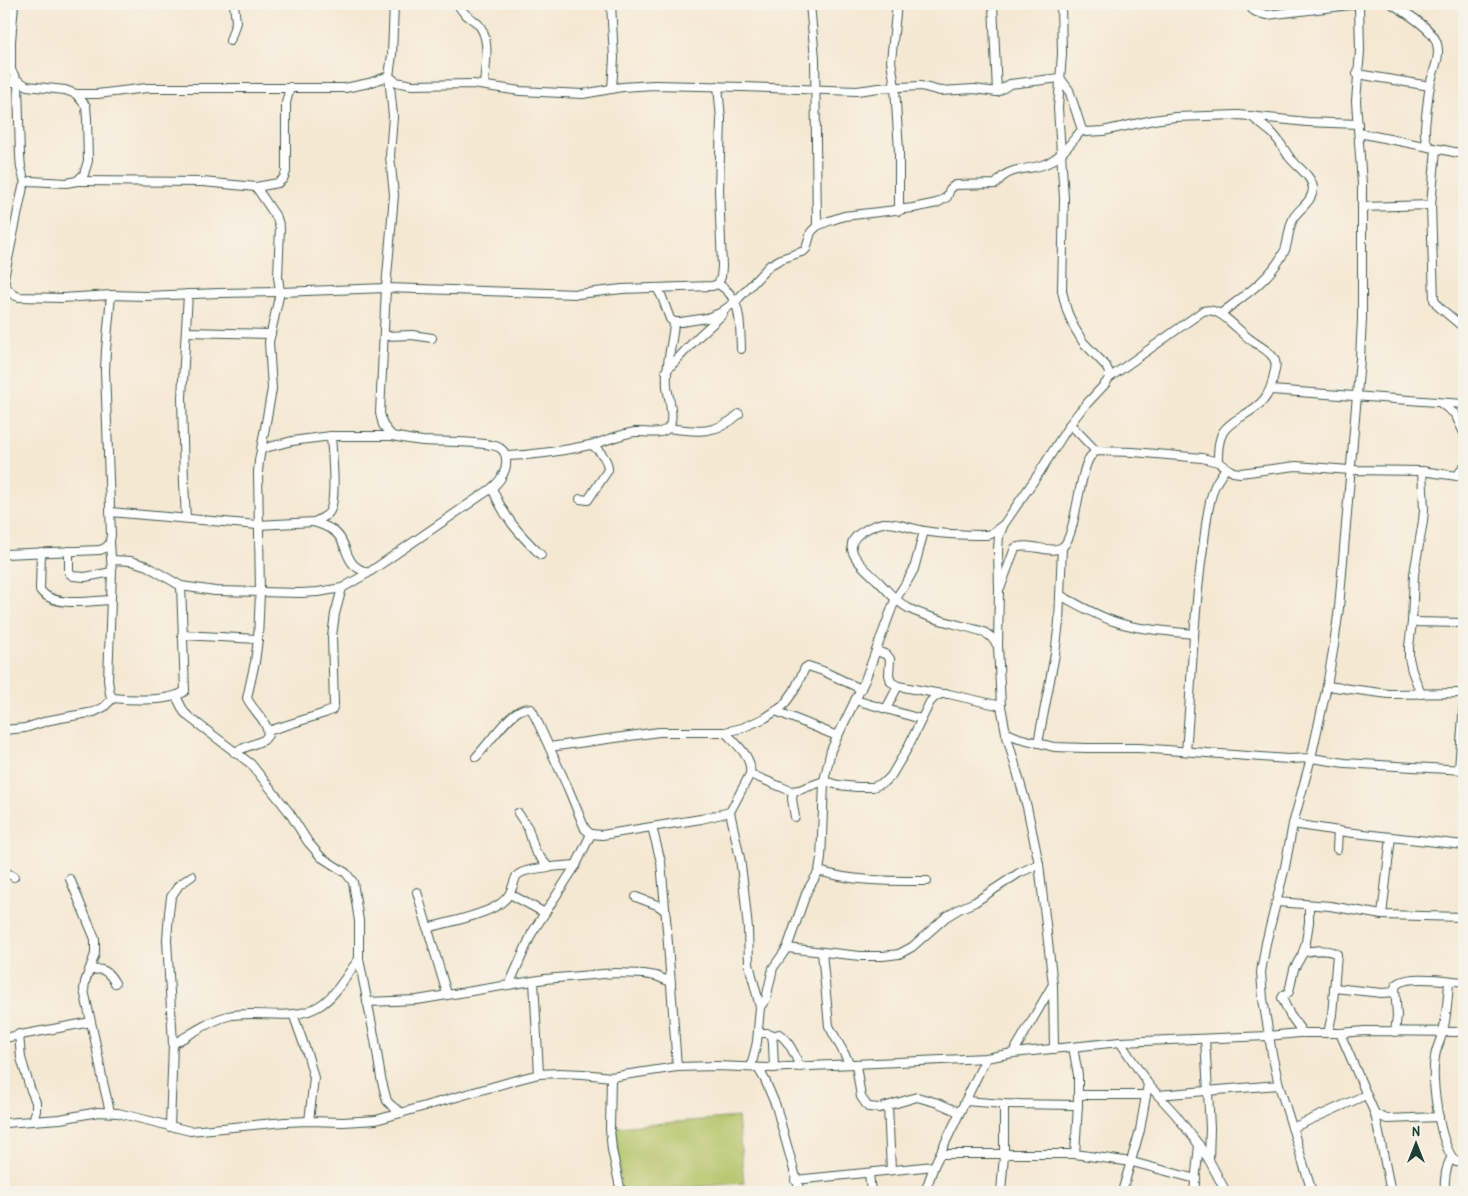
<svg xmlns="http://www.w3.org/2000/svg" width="1468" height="1196" font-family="'Patrick Hand',sans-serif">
<rect width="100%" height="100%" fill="#f7f3e8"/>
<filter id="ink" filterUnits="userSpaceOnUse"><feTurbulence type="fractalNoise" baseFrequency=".02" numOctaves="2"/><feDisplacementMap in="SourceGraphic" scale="10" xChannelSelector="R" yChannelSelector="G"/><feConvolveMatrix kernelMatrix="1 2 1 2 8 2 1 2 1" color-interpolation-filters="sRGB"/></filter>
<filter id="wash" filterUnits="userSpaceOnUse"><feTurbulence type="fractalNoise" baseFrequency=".0096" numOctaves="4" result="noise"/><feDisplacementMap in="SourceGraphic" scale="20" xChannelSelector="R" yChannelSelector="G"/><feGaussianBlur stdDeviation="1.12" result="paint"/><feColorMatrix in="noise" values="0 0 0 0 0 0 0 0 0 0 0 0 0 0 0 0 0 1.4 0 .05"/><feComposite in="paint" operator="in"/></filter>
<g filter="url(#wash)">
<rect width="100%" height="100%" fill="#f5e8d3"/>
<!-- green -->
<polygon fill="#b2c265" stroke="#68804c" points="738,1117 744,1183 621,1192 616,1127"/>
</g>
<g filter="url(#ink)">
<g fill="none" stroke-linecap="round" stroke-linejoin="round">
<!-- minor casing -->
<g stroke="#3f574c" stroke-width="10">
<g id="minor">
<polyline points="14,4 11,41 11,70 17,80 27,86 65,90 76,94 97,94 147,88 345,88 369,83 389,76 396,82 412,85 473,84 520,91 583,94 622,87 654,85 744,87 857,91 879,88 921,86 940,91 974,89 997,92 1010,84 1060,78 1069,90 1082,130 1086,132 1103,131 1153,120 1175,117 1239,115 1307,122 1358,124"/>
<path d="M458 4C462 14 470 17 477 23 492 37 485 67 484 85"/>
<polyline points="611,4 614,58 612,89"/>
<polyline points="810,4 815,58 817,226"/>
<polyline points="897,4 891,61 895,87 899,151 899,211"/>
<polyline points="993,4 997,92"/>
<path d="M1249 4C1252 12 1258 13 1267 15L1359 4"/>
<path d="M1392 4C1405 12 1434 29 1437 44 1441 58 1432 73 1430 86 1428 96 1427 107 1426 117 1425 128 1423 137 1429 147L1464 154"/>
<polyline points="230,41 236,22 234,4"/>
<polyline points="1357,74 1430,86"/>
<polyline points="4,81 21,83"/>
<polyline points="18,83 20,156 21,168 25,183"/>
<path d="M76 94 86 106 87 119 88 161 84 174 77 181 66 183 31 181 25 183 23 187 4 278C5 288 10 294 19 297L62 298 111 295 145 296 219 293 280 292 386 288 578 294 622 289 712 286 718 284 721 277 722 267 719 190 721 119 718 86"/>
<polyline points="1359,133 1429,147"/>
<polyline points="1436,149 1431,205 1434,300 1439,307 1464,328"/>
<polyline points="77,181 203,182 256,187 278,183 283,179 286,172 286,103 290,87"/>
<polyline points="1362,207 1431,205"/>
<path d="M718 284C742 297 740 324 741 349"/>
<path d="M657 288 662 297 670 319 674 322H681L707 318 720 313 735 302 770 265 781 259 804 251 806 249 811 232 817 226 829 221 844 216 913 208 937 203 947 197 950 189 955 185 996 184C998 182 999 180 1001 178 1012 167 1032 170 1045 164 1061 158 1071 142 1082 130"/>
<path d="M1220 314C1244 296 1272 278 1285 250 1289 239 1288 228 1294 217 1300 208 1313 201 1313 188 1312 176 1297 167 1290 158 1284 150 1280 141 1272 133 1265 127 1258 122 1251 116"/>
<polyline points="186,332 271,334"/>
<polyline points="384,336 412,335 432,338"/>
<polyline points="666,371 698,337 723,314"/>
<path d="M1109 378 1203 311C1216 307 1227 319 1236 327 1242 332 1247 338 1254 342 1259 346 1268 350 1272 356 1277 361 1276 368 1274 374 1270 398 1261 405 1241 417 1234 421 1227 426 1223 432 1218 441 1218 452 1218 462"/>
<polyline points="1271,390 1464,404"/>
<polyline points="1442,404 1455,414 1464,433"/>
<polyline points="1070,424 1096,451"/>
<path d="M668 428C696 432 717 435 739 414"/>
<polyline points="261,449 292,441 331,436 392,436"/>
<path d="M507 456C535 455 563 451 590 445 605 442 619 434 635 432 644 431 661 436 668 428 676 420 668 396 667 387 665 362 673 345 674 322"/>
<polyline points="1457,476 1464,466"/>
<path d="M492 488C504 517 518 533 541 555"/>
<path d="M580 499 588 500 608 470C608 459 600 451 592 445"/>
<path d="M110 512 258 525 314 522C320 519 327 517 330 511 337 497 332 453 331 436"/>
<polyline points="186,518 184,483 182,397 188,294"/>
<path d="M314 522C322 525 330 527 336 533 346 541 345 557 354 565 358 569 364 571 368 573"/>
<path d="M110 543 112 572 108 680 110 694 113 698C130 700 171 702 185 691L181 586"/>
<polyline points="69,551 69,573 73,576 85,577 112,572"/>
<path d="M41 552 40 590C53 608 91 601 110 600"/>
<path d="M4 554 100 550C109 547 110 544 111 535L105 370 106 350 111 295"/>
<path d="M112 560 131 561 147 566 181 586 215 591 300 593 318 592 342 588 368 573 492 488C495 485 500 481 502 476 507 468 509 454 500 448 490 441 438 442 423 441 412 440 402 438 392 436L383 425 380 413 386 288 394 195 390 156 393 116 389 76 392 55 394 4"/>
<path d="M1001 586 1015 548C1030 542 1048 554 1061 548 1076 541 1078 474 1090 457 1092 455 1094 453 1096 451L1133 452 1202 458 1218 462 1233 472 1240 473 1296 466 1350 470 1422 471 1464 477"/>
<path d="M1060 595C1078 605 1097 616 1116 622 1141 630 1168 631 1194 634"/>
<polyline points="1412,622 1464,623"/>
<polyline points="182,635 258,639"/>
<path d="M998 646 991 637 984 632C959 624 931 620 908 608 894 600 890 593 879 582 866 569 836 548 862 532 868 528 876 524 883 523 898 522 911 529 925 531 945 535 966 535 986 535L991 534 1003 525"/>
<polyline points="877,651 887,655 890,659 889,675 891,682 898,686 941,694"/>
<polyline points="1327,686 1389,694 1464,693"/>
<polyline points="1421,694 1412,671 1409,658 1409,647 1412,622 1414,574 1423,521 1424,509 1422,471"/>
<polyline points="176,696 184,712 189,717 251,764 289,812 308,842 321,857 346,873 353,882 359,921 359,959 375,1040 381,1078 387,1101 392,1106 402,1113"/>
<polyline points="855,700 921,719"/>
<polyline points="886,709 898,686"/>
<polyline points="776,711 837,736"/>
<polyline points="4,730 25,728 50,720 94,712 104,707 113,698"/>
<polyline points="268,731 325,713 332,710 334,705 332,636 335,614 342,588"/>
<polyline points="1006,733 1019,738 1054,747 1086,748 1139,748 1288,759 1311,758 1345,763 1464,770"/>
<polyline points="1038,743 1055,654 1059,622 1062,547"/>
<polyline points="549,747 659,732 725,732 742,728 765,718 783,706 794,691 805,668 808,666 823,671 861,689"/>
<path d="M1186 751C1192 683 1193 615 1203 548 1206 528 1207 506 1214 488 1217 480 1222 474 1226 468"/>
<path d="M234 752 264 740 268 735C268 721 253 711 247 698L255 662 258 639 260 592 258 472 259 461 272 389 269 342 280 292 278 277 280 228 277 218 256 187"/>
<path d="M476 757C487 746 509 713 523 709 527 708 527 709 531 709L533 712 568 788 585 829 591 834 602 835 701 819 730 812 750 774C753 757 736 744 725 732"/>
<polyline points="1459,769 1464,703"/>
<polyline points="750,774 791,791 799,790 824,781 838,785 857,787 873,787 885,782 891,776 907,749 930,702 935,697 941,694 949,694 1001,706"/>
<polyline points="793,791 792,799 795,817"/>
<polyline points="730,812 740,858 744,889 748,929 749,964 760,1007 757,1042 751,1067"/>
<polyline points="518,813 528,828 535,851 549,868"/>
<polyline points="1293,824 1345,832 1464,845"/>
<polyline points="652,827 661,862 667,930 677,1067"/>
<polyline points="1337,849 1338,831"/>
<polyline points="4,871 14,877"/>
<path d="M819 871C854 882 890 881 927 881"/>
<polyline points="70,879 95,939 95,954 85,982 84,990 96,1045 103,1082 110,1112"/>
<polyline points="417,892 447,994"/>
<polyline points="510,894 545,913"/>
<polyline points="636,897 657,905 666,911"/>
<polyline points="1277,902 1330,906 1382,915 1464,917"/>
<polyline points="1382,915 1391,837"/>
<path d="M427 928C446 923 488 914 501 903 511 896 512 887 516 877 521 867 564 866 576 865"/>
<polyline points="787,948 860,956 883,956 899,954 912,947 946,917 959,909 975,902 1019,873 1039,864"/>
<polyline points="822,952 829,1026 850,1064"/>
<path d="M1303 952C1313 951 1328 948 1337 954L1332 1015 1328 1033"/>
<path d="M89 971C103 967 108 971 115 983"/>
<polyline points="534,981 539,1074"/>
<path d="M1449 981C1448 998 1447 1015 1443 1031 1441 1040 1436 1048 1435 1057 1431 1080 1439 1145 1456 1162L1464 1163"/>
<polyline points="509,985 532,933 576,865 591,834"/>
<polyline points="1334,988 1382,993 1395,992"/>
<polyline points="367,1002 417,1000 545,979 615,973 644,974 656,976 671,982"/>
<polyline points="760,1007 766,999 773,968 787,948 807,891 819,871 821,858 822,837 824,781 831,750 865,680 895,600 908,580 914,569 924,531"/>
<polyline points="293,1014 308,1056 314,1078 309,1121"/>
<path d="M1395 1032 1397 1016 1395 987C1402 973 1450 981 1464 982"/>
<polyline points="758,1033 767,1033 772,1036 773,1044 774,1068"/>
<polyline points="1303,1033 1290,1015 1282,998 1284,995 1289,992 1294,969 1303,953 1306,942 1309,922 1309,905"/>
<polyline points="1340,1033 1375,1114 1391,1192"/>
<polyline points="19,1034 21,1058 30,1088 36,1102 36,1111 33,1121"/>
<path d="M772 1036 779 1034C790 1042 795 1055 800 1067"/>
<polyline points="4,1038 91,1022"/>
<polyline points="1205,1039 1210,1128 1209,1160"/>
<polyline points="1120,1042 1148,1084 1176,1115 1199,1145 1209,1160 1226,1192"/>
<path d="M173 1044C190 1035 208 1021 228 1016 258 1009 291 1023 319 1006 336 996 347 974 359 959"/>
<polyline points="1073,1047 1078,1075 1078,1105 1075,1154"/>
<polyline points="1054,1049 1053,985 1039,864 1027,807 1006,733 1001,706 998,646 999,589 998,550 999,536 1004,524 1039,473 1070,424 1080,411 1106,383 1109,378 1109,373 1106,366 1083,342 1074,327 1067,311 1062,291 1064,198 1058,108 1062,54 1061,4"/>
<polyline points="1013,1053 1052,986"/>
<polyline points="856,1065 861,1097 868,1107 880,1108 917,1097 938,1103 959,1112"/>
<polyline points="758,1068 765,1080 776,1106 800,1192"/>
<polyline points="611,1077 610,1129 612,1150 621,1192"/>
<polyline points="1078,1095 1146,1095"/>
<polyline points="1158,1095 1279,1085"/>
<polyline points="965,1101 1004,1104 1078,1105"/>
<polyline points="888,1106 891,1170"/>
<polyline points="1375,1114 1387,1119 1439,1117"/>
<polyline points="4,1123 60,1119 98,1112 118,1113 190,1131 285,1122 309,1121 343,1122 376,1120 516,1080 539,1074 559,1073 583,1074 611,1077 677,1067 717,1066 766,1068 986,1058 1013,1053 1120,1042 1268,1036 1299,1033 1340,1033 1365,1031 1464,1032"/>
<polyline points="170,1127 173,1044 167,940 169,913 171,897 179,885 192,876"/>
<polyline points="1292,1128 1366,1095"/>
<polyline points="940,1154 1075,1154 1132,1162 1196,1179"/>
<polyline points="869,1173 871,1192"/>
<polyline points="795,1180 934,1166"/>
<polyline points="925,1192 934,1166 986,1058"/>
<polyline points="1001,1192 1004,1155 1004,1104"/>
<polyline points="1122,1192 1140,1130 1148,1084"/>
<polyline points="1194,1192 1199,1145"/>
<polyline points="1312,1192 1279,1085 1272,1054 1263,999 1261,972 1266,943 1285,867 1293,824 1311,758 1327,686 1334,645 1339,608 1360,359 1362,319 1362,184 1356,101 1360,51 1359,4"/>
<path d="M1445 1192C1444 1179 1445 1169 1451 1158"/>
</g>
</g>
<!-- minor -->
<use href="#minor" stroke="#fff" stroke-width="8"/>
</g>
</g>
<!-- margin -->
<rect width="1468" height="1196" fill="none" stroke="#f7f3e8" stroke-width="20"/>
<!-- north arrow -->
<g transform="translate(1416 1144)" stroke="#f7f3e8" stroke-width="4" paint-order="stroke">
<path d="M0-4L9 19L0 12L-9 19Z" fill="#1f3d34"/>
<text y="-8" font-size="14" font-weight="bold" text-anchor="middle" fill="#1f3d34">N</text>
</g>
</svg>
